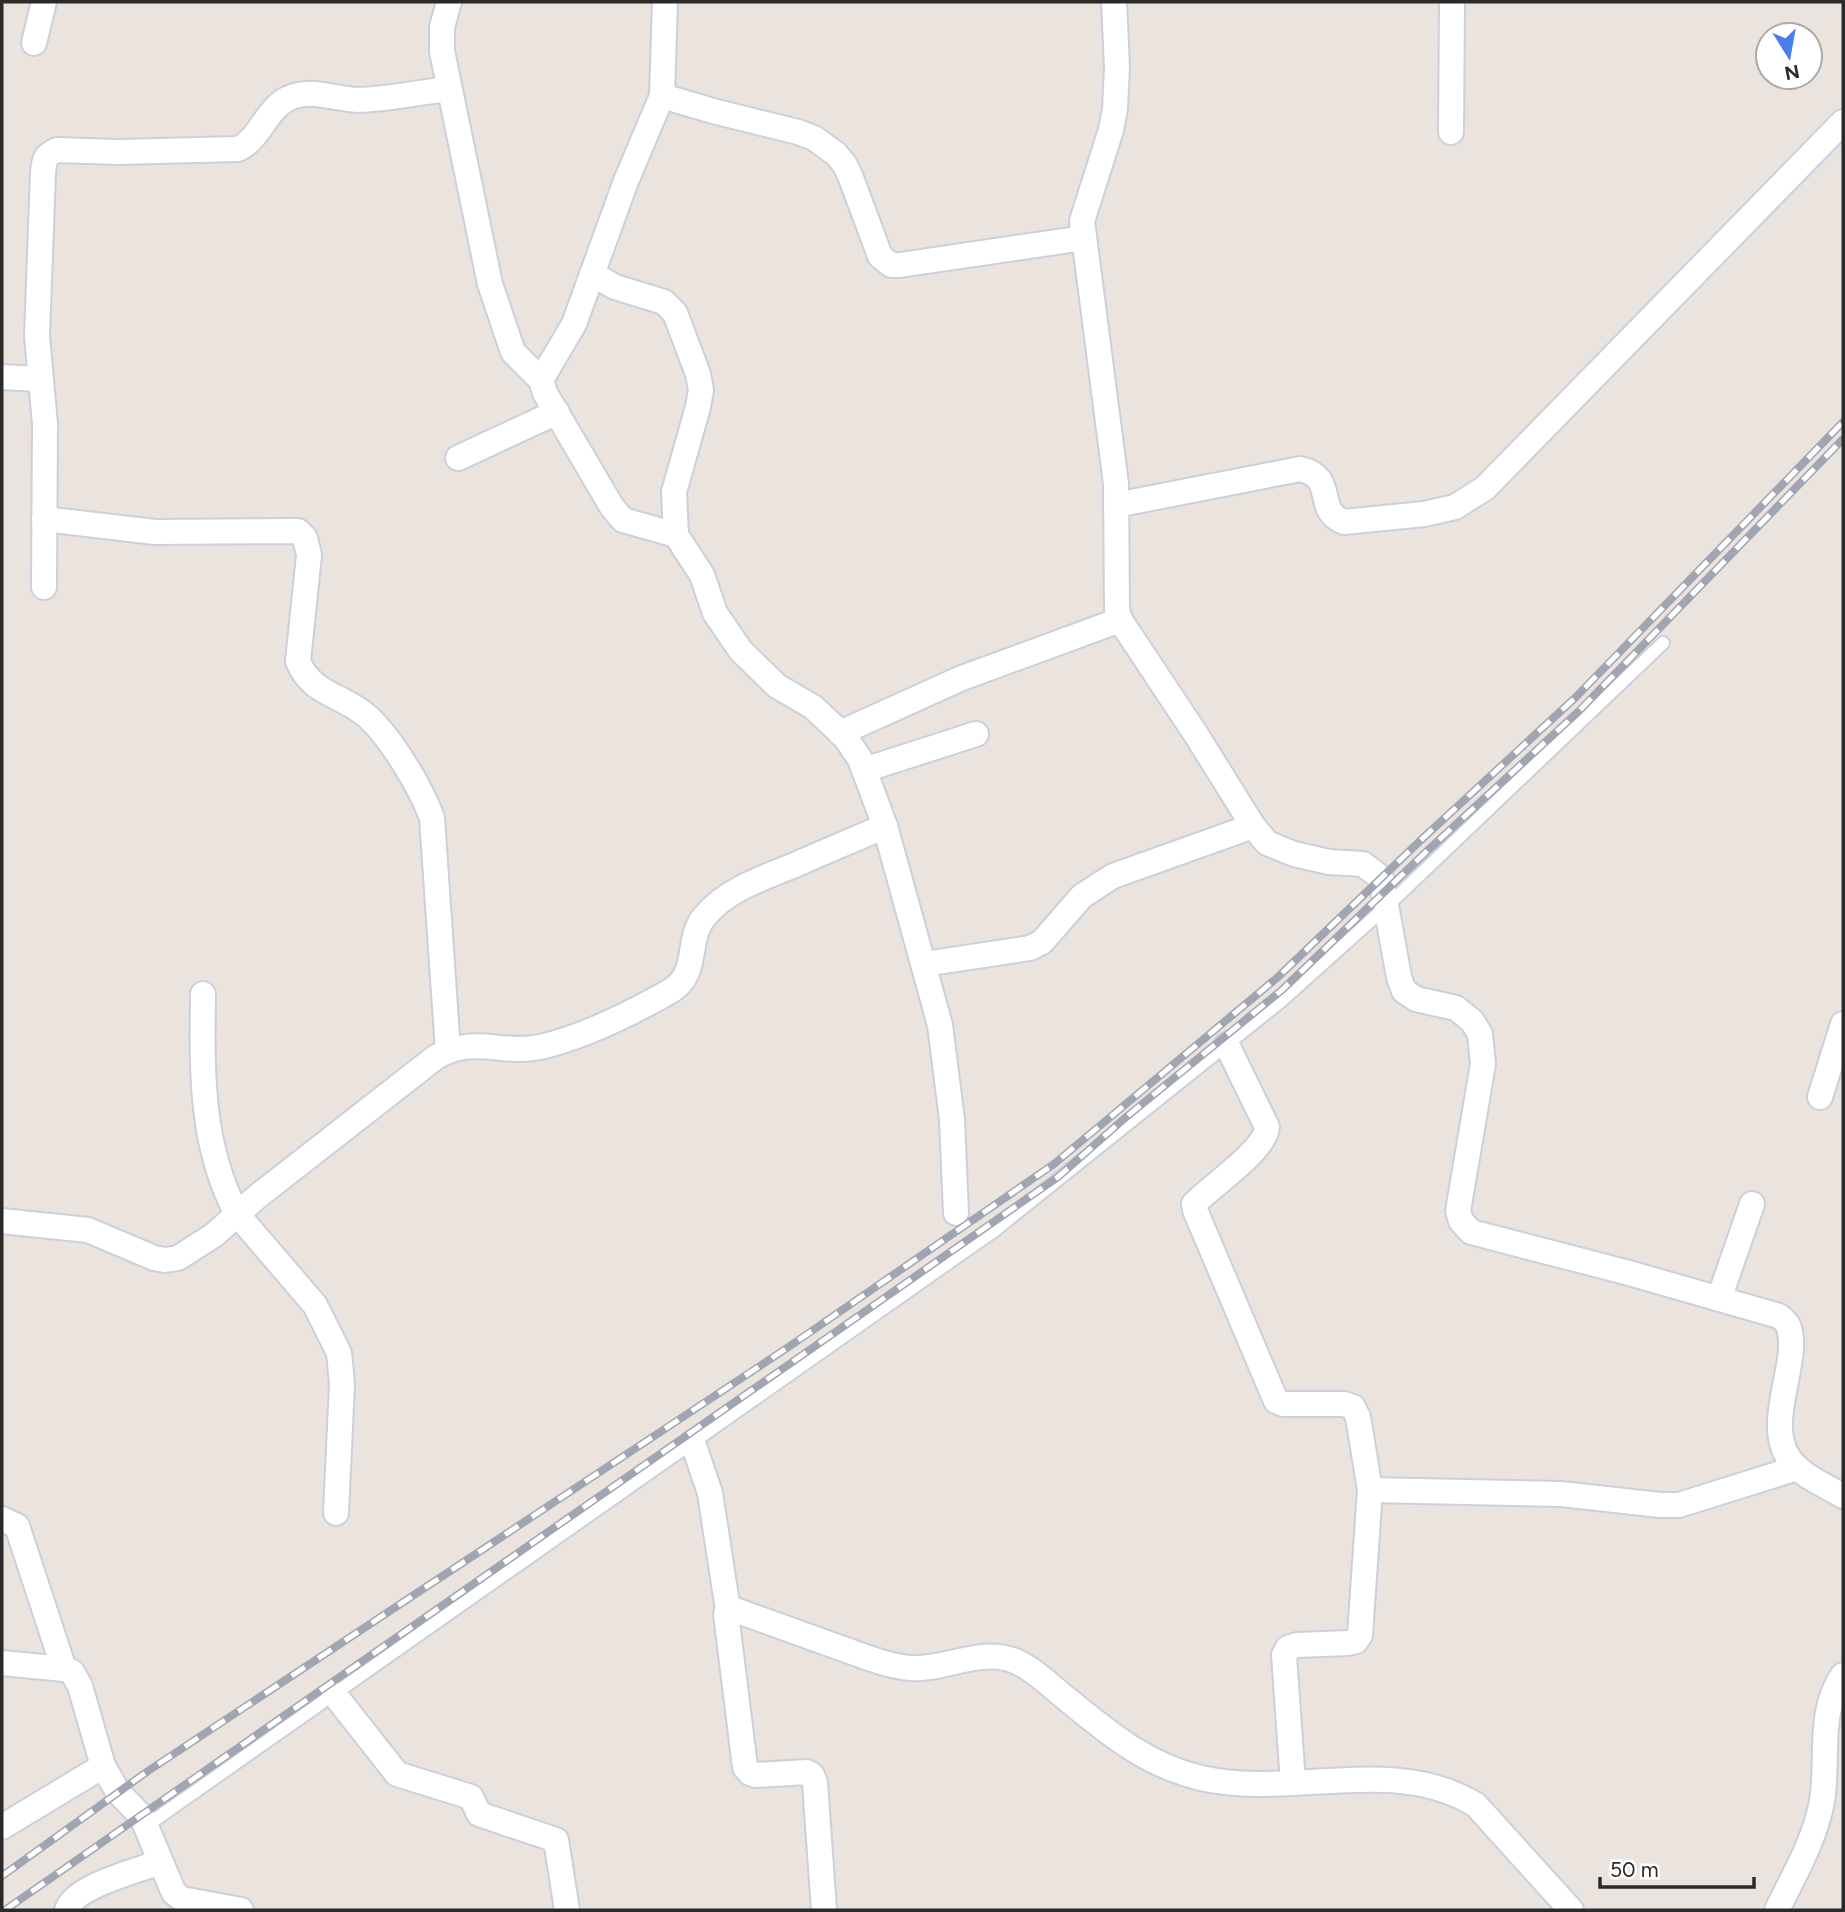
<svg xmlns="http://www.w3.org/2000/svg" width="1845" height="1912" font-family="Figtree,sans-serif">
<rect width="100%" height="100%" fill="#ebe3dd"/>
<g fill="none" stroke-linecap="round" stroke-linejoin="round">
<!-- service casing -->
<g stroke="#cbd0da" stroke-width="16">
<polyline id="service" points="146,1826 995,1230 1281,1001 1387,906 1663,643"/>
</g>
<!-- minor casing -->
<g stroke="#cbd0da" stroke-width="28">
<g id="minor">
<polyline points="449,2 442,27 442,51 490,284 513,352 541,380"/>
<polyline points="665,2 662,96 626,181 574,324 541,380 545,393 612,507 623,520 676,535 702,575 715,613 741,651 777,686 813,707 845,737 860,759 885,826 940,1025 952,1120 956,1213"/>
<path d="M1114 2 1117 67 1115 109 1111 130 1082 221 1116 484 1117 609 1120 620 1197 736 1253 826 1267 843 1294 854 1329 862 1363 864 1381 878 1399 977 1404 991 1416 999 1456 1008 1472 1021 1480 1034 1483 1064 1458 1211 1461 1221 1471 1232 1629 1273 1779 1316C1783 1319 1788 1323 1789 1328 1800 1363 1763 1424 1790 1460 1802 1476 1826 1486 1843 1496"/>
<polyline points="34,43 44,2"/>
<polyline points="662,96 713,111 798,132 814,138 836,154 845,165 851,178 880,256 891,265 900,265 1084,238"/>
<polyline points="1451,132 1452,2"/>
<polyline points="592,274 615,287 664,302 675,313 698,374 701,390 698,407 674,492 676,535"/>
<polyline points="2,377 40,379"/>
<polyline points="458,458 557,412"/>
<path d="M1116 505 1300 469C1338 477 1313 510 1344 522L1424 514 1455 507 1485 488 1843 122"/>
<path d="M44 519 155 532 298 531 305 538 309 555 298 661C311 695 344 695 368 717 392 739 421 788 432 818L448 1051"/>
<path d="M44 587 45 424 37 336 43 173C44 160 45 155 57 150L118 152 238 149C259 140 266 110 287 99 310 87 333 99 357 100 385 100 420 92 449 89"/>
<polyline points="840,733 962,678 1120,620"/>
<polyline points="864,770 976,734"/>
<polyline points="924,964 1030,948 1042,942 1082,896 1113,876 1253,826"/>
<path d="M203 994C202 1070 200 1145 237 1214L315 1305 339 1353 342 1383 336 1513"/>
<path d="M1227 1045 1267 1127C1266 1150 1211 1186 1194 1204L1195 1210 1276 1401 1283 1404H1344L1353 1407 1358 1417 1370 1490 1360 1635 1356 1641 1348 1643 1297 1645 1288 1648 1284 1655 1293 1783"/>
<polyline points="1820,1097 1843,1024"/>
<path d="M2 1221 88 1230 154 1258 165 1260 178 1258 214 1235 258 1196 436 1057C475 1035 501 1055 540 1047 584 1037 628 1015 667 993 702 975 684 940 705 916 727 889 766 877 797 864 826 851 856 839 885 826"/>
<polyline points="1719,1299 1752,1204"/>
<polyline points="693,1443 710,1493 728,1610"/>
<polyline points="1370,1490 1561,1494 1660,1505 1679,1505 1797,1468"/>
<polyline points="2,1519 17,1526 64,1669"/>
<polyline points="2,1663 64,1669 72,1672 80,1686 103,1766 118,1792 142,1817 174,1893 182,1899 241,1910"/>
<polyline points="334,1694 397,1774 471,1797 479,1814 556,1840 567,1910"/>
<polyline points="2,1827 103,1766"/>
<path d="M67 1910C74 1886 137 1871 160 1862"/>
<path d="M824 1910 815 1783 812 1775 807 1772 756 1775 750 1773 745 1767 726 1614 728 1610H735C768 1622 802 1634 835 1646 859 1654 885 1666 911 1668 942 1670 976 1651 1005 1658 1026 1662 1046 1682 1062 1695 1106 1731 1145 1765 1201 1778 1290 1799 1394 1754 1476 1805L1571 1910"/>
<path d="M1777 1910C1794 1875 1815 1840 1822 1801 1829 1759 1817 1712 1843 1675"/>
</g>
</g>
<!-- service -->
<use href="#service" stroke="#fff" stroke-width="12"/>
<!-- minor -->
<use href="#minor" stroke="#fff" stroke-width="24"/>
<!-- rail casing -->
<g stroke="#a0a5b2" stroke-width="8">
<g id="rail">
<polyline points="2,1876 148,1771 787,1348 1054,1164 1278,977 1422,839 1575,698 1843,422"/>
<polyline points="5,1910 1058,1177 1125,1118 1282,990 1426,852 1579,711 1843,439"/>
</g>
</g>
<!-- rail -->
<use href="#rail" stroke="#fff" stroke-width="5" stroke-dasharray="16" stroke-linecap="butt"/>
</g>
<!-- border -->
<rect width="1845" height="1912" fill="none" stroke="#2a2a2a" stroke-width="7"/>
<!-- north arrow -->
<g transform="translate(1789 56) rotate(169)"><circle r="33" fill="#ffffff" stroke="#aaaaaa" stroke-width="2"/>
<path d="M0-5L12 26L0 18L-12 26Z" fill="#4a7eea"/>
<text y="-10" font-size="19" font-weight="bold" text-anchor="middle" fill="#2a2a2a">N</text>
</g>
<!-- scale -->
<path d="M1600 1877v10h154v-10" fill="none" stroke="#2a2a2a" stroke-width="3.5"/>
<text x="1610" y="1877" font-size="21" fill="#2a2a2a" stroke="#ffffff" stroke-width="5" paint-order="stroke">50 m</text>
</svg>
